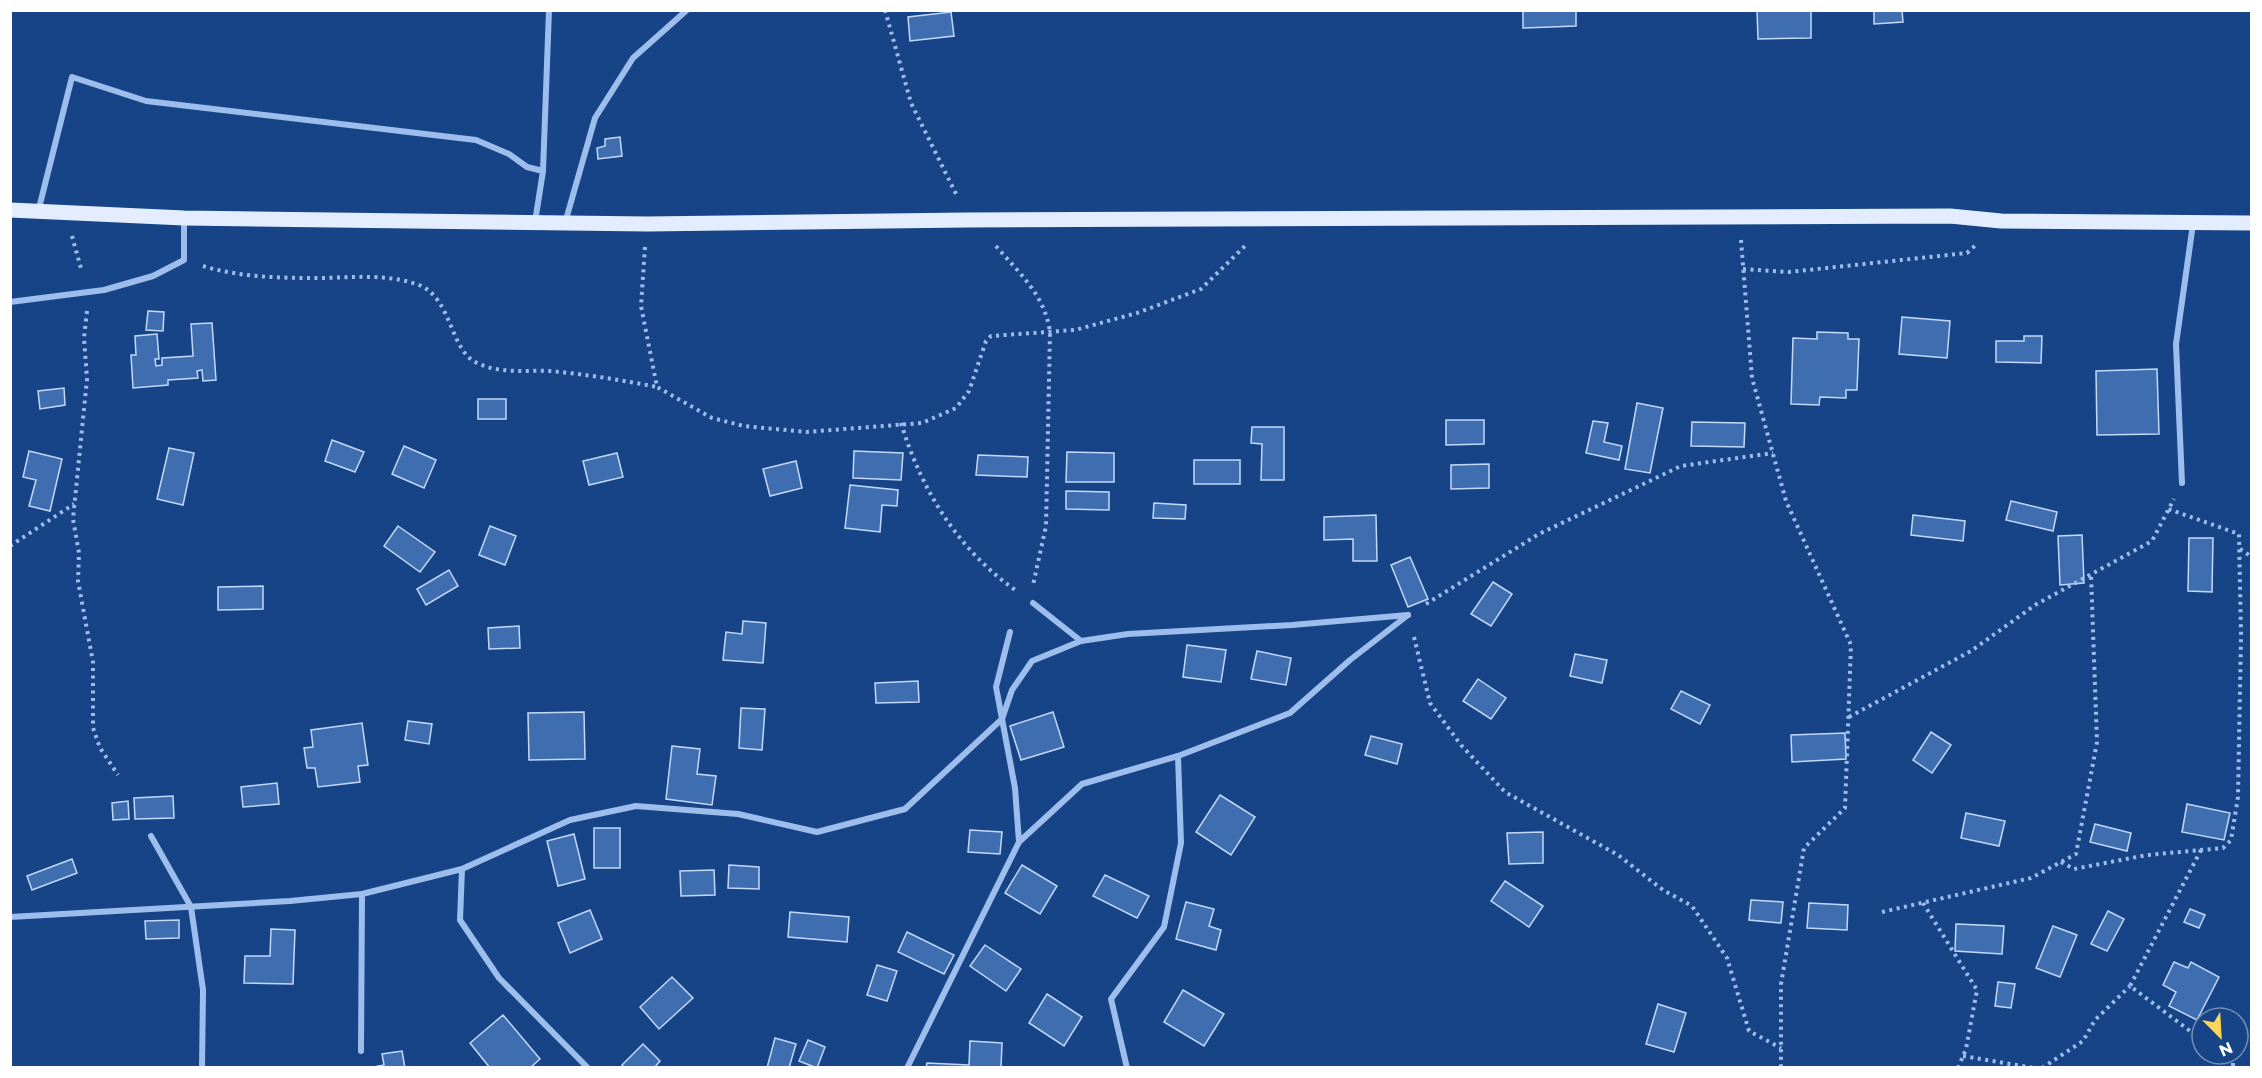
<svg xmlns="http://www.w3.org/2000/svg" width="2262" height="1078" font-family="Montserrat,sans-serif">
<rect width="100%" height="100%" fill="#174486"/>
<!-- building -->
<g fill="#3f6eb0" stroke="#c2d9fa" stroke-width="1.5">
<polygon points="1523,10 1576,10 1576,26 1523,28"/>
<polygon points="1757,10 1811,10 1811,38 1758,39"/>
<polygon points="1874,10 1902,10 1903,22 1874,24"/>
<polygon points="951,12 954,36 910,41 908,17"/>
<polygon points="620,137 622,156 598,159 597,148 605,146 605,139"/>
<polygon points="148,311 164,312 163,331 146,330"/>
<polygon points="1902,317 1950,321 1947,358 1899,354"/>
<polygon points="212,323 216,380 203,381 202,370 197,371 198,378 168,380 168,385 133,388 131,355 136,355 135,336 157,334 159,359 155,359 156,366 162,365 162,358 193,356 191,324"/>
<polygon points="1817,332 1848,333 1848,339 1859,339 1857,390 1846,390 1846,398 1820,397 1819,405 1791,404 1793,338 1817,339"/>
<polygon points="2024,336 2042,336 2041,363 1996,362 1996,341 2024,341"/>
<polygon points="2157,369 2159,434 2097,435 2096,371"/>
<polygon points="64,388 65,405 40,409 38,391"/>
<rect x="478" y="399" width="28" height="20"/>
<polygon points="1637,403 1663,408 1650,473 1625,469"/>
<polygon points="1446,420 1484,420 1484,444 1446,445"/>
<polygon points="1593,421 1608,423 1604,442 1622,446 1619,460 1586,453"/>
<polygon points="1692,422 1745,423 1744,447 1691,446"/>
<polygon points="1252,427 1284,427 1284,480 1261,480 1262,444 1251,443"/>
<polygon points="332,440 364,452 355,472 325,461"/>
<polygon points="404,446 436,460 424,488 392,474"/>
<polygon points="169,448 194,453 183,505 157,499"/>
<polygon points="29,451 62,459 50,511 29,506 36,480 23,477"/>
<polygon points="854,451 903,453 901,480 853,478"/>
<polygon points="1067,452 1114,453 1114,482 1066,482"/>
<polygon points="617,453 623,477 589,485 583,461"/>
<polygon points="978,455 1028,457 1027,477 976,475"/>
<rect x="1194" y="460" width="46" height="24"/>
<polygon points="796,461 802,488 770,496 763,469"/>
<polygon points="1489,464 1489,488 1451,489 1451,465"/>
<polygon points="850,485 898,490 897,506 882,505 880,532 845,528"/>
<polygon points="1066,491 1109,492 1109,510 1066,509"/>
<polygon points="2011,501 2057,512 2053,531 2006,520"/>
<polygon points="1154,503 1186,505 1185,519 1153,518"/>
<polygon points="1376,515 1377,561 1353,561 1353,539 1324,540 1324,517"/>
<polygon points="1913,515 1965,521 1963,541 1911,535"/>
<polygon points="398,526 435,552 420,572 384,546"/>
<polygon points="490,526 516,536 505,565 479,555"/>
<polygon points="2082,535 2084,583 2060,585 2058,536"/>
<polygon points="2189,538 2213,538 2212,592 2188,591"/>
<polygon points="1410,557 1428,599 1408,607 1391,565"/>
<polygon points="449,570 458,586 426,605 417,589"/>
<polygon points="1493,582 1512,594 1491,626 1471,614"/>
<polygon points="263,586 263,609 218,610 218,587"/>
<polygon points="743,621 766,623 763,663 723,660 726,632 742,634"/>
<polygon points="519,626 520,648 489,649 488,628"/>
<polygon points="1187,645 1226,650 1221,682 1183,677"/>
<polygon points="1257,651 1291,658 1286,685 1251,679"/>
<polygon points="1575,654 1607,660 1602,683 1570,676"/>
<polygon points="1478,679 1506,698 1491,719 1463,701"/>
<polygon points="918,681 919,702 876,703 875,683"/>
<polygon points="1681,691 1710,705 1700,724 1671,709"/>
<polygon points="741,708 765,709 762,750 739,748"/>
<polygon points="584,712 585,759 529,760 528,713"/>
<polygon points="1053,712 1064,747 1021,760 1010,726"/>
<polygon points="408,721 432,724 429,744 405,740"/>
<polygon points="362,723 368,765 358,766 360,782 318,787 315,768 307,768 304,748 313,747 311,730"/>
<polygon points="1931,732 1951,745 1932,773 1913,760"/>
<polygon points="1845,733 1846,759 1792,762 1791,735"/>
<polygon points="1371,736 1402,744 1397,764 1365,755"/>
<polygon points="672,746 700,749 697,774 716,776 712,805 666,799"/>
<polygon points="277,783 279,804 243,807 241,787"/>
<polygon points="1220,795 1255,817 1231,855 1196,832"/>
<polygon points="173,796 174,818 135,819 134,798"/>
<polygon points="128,801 129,819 113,820 112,803"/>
<polygon points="2187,804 2230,813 2224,840 2182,832"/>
<polygon points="1966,813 2005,821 1999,846 1961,838"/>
<polygon points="2095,824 2131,833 2127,851 2090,842"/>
<rect x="594" y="828" width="26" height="40"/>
<polygon points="970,830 1002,832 1000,854 968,852"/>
<polygon points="1543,832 1543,863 1509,864 1507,833"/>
<polygon points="574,834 585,879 558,886 547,841"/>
<polygon points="72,859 77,873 32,890 27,876"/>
<polygon points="729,865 759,867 759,889 728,888"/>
<polygon points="1022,865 1057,886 1040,914 1005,893"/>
<polygon points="714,870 715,895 681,896 680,871"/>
<polygon points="1105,875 1149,896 1137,918 1093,896"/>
<polygon points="1505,881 1543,906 1529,927 1491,901"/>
<polygon points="1751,900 1783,902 1781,923 1749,920"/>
<polygon points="1186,902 1214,909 1209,926 1221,930 1216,950 1176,939"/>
<polygon points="1809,903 1848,905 1847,930 1807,928"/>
<polygon points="2190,909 2205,915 2199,928 2184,922"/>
<polygon points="590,910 602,939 570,953 558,923"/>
<polygon points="2108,911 2124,919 2107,951 2091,944"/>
<polygon points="790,912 849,917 847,942 788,937"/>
<polygon points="179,920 179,938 146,939 145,921"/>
<polygon points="1956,924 2004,926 2002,954 1955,951"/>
<polygon points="2053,926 2077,935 2060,977 2036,968"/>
<polygon points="271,929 295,930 293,984 244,983 245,956 270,956"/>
<polygon points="907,932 954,955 944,974 898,952"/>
<polygon points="985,945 1021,969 1006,991 970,966"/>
<polygon points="2174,962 2188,968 2191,962 2219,977 2197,1020 2169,1006 2176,992 2163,985"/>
<polygon points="877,965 897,971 887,1001 867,995"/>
<polygon points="672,977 693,998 659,1029 640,1007"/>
<polygon points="1998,982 2015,984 2011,1008 1995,1006"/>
<polygon points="1183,990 1224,1014 1204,1046 1164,1022"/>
<polygon points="1047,994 1082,1017 1064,1046 1029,1023"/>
<polygon points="1658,1004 1686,1013 1674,1052 1646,1044"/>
<polygon points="503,1015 540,1059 530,1068 490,1068 470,1043"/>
<polygon points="775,1038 796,1044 789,1068 767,1068"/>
<polygon points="808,1040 825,1047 817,1068 799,1061"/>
<polygon points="970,1041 1002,1043 1001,1068 926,1068 927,1063 969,1065"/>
<polygon points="643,1044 660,1061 654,1068 625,1068 622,1065"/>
<polygon points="402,1051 405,1068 368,1068 384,1065 382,1054"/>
</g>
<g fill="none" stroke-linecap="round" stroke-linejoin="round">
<!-- path -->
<g stroke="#9dbeed" stroke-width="4" stroke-dasharray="3 4.5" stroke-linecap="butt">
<polyline points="885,10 911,103 957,196"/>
<polyline points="72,236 82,272"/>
<polyline points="1741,240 1752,378 1786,501 1851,645 1845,808 1804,848 1781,984 1781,1068"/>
<path d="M996 246C1019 273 1045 295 1050 332L1046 526 1033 585"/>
<polyline points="645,247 641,306 657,387 712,418 744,426 806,432 922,423 956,408 969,391 986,341 991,336 1075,330 1137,313 1201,289 1248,243"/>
<path d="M203 266C242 278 284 278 325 278 357 277 388 274 419 285 452 298 450 351 477 363 500 374 525 370 549 371 585 374 621 380 657 387"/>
<polyline points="1743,269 1789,272 1967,253 1977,244"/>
<polyline points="87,311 84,338 87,379 73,519 79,553 78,581 93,662 93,728 100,748 118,775"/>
<path d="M901 423C922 492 959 551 1018 592"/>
<polyline points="10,546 74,504"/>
<polyline points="2240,549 2252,557"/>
<polyline points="1426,604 1539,534 1681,466 1773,453"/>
<polyline points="1414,637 1430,703 1461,745 1505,792 1618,855 1663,890 1692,906 1727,958 1749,1031 1781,1048"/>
<polyline points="1849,717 1971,651 2035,605 2152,541 2174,499"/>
<polyline points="2201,850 2130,986 2202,1040"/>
<polyline points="2061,862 2074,869 2147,855 2223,848 2231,840 2238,797 2241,636 2239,534 2168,509"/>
<polyline points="1923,903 1977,990 1966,1049 1958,1068"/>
<polyline points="1882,912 2031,878 2076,854 2097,742 2091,574"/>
<polyline points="2221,1054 2233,1063 2233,1068"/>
<polyline points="1963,1056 2034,1068"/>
<polyline points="2042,1068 2083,1041 2095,1020 2130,986"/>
</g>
<!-- street -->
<g stroke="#9dbeed" stroke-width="6">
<polyline points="38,212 72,77 146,101 476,140 509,154 527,167 543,171"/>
<polyline points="535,222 543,171 549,10"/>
<polyline points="565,223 595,118 633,58 687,10"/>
<polyline points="10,302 104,290 153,276 184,260 184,218"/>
<polyline points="2182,483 2176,344 2193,224"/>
<polyline points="1033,603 1081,641 1128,634 1292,625 1408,615"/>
<polyline points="1010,632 996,687 1015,788 1019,842 1082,784 1178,756 1290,713 1350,660 1408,615"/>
<polyline points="151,836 191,907 203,990 202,1068"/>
<polyline points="462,869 460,920 499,978 588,1068"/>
<polyline points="10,917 290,901 362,894 462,869 570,820 636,806 738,814 817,832 905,809 1002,719 1012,690 1032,661 1081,641"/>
<polyline points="361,1051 362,894"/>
<polyline points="907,1068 1019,842"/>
<polyline points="1127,1068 1111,999 1164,927 1181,843 1178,756"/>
</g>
<!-- primary -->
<polyline stroke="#e3edff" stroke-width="15" points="10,210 184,218 647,224 968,220 1950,216 2001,221 2252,223"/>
</g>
<!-- border -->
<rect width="2262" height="1078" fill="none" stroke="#ffffff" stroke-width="24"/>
<!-- north arrow -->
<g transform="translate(2220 1036) rotate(156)"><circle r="28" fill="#174486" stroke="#748fb6" stroke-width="1.5"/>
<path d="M0-4.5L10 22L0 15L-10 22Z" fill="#ffd559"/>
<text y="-9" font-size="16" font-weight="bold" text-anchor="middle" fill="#ffffff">N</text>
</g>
</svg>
